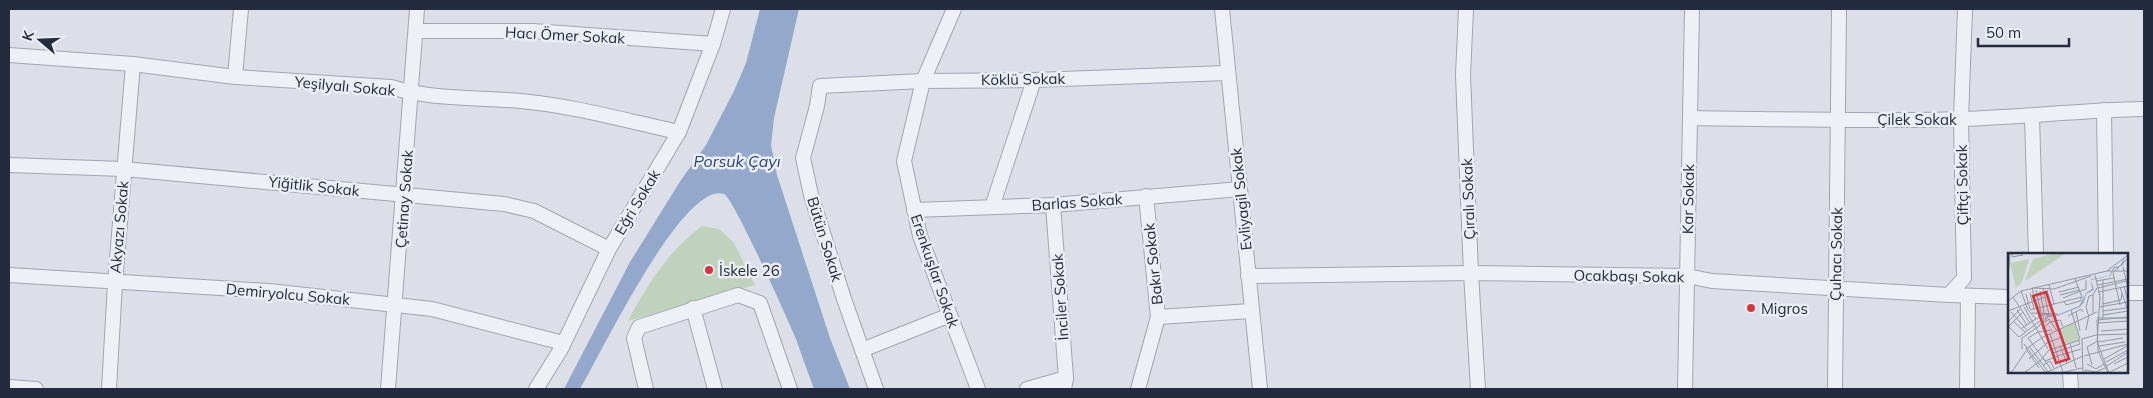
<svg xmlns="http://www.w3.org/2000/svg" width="2153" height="398" font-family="Mulish,sans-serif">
<rect width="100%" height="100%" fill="#dcdfe8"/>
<!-- green -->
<path fill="#bfd2bc" d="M702 226 719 229 734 243 755 285 628 321C646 286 670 249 702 226Z"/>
<!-- water -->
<path fill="#93a8cb" d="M760 9H799L774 118 771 145 777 175 830 338 850 389H814C808 373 802 356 796 339 789 322 733 197 724 194 683 180 599 358 580 389H564L630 262 681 180 706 145 734 91 746 63Z"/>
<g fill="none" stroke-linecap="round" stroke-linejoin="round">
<!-- minor casing -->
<g stroke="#a1a5b2" stroke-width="16">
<g id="minor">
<polyline points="954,9 923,81 904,161 920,236 978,389"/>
<polyline points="1222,9 1260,389"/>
<polyline points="1466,9 1463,75 1471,273 1478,389"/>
<polyline points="416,31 533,31 713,44"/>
<path d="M9 55 133 64 235 77 391 87C432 100 478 97 521 101 574 106 627 121 679 132"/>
<polyline points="235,77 241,9"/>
<polyline points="2104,110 2106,254"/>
<polyline points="2032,116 2036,254"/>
<path d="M1690 118C1781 119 1872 122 1963 119 2023 117 2084 110 2144 109"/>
<polyline points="9,165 124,169 504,204 534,211 609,249"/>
<polyline points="1053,205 1066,378 1064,389"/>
<polyline points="992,207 1034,80"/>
<polyline points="914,210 1053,205 1240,189"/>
<polyline points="9,275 269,291 432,309 563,343"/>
<polyline points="1248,276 1471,273 1687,276 1712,281 1949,295 2009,297"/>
<polyline points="2127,293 2144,293"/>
<polyline points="1949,295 1964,278 1961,119 1965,9"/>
<polyline points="693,308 715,389"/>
<polyline points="1158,317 1251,311"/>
<polyline points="862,350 950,315"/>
<polyline points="2070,372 2071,389"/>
<polyline points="9,387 36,389"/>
<polyline points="109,389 115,283 133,64"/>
<polyline points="388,389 417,9"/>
<polyline points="536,389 561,349 609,249 679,132 713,44 723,9"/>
<polyline points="646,389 634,338 639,327 738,295 760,303 790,389"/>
<polyline points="876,389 844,299 811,195 803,158 817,106 820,86 923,81 1034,80 1227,73"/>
<polyline points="1027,389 1066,378"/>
<polyline points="1138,389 1158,317 1146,196"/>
<polyline points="1685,389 1692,9"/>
<polyline points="1835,389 1839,9"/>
<polyline points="1967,389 1968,296"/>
</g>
</g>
<!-- minor -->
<use href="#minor" stroke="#eff0f6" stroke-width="14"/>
</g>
<!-- markers -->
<g fill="#d9343c" stroke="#ebeef5" stroke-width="2">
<circle cx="709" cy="270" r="5"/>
<circle cx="1751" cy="308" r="5"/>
</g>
<g text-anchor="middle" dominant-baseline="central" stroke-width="5" stroke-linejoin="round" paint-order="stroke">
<!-- street labels -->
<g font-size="15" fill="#242b3f" stroke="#ebeef5">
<text transform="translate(565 35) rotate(3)">Hacı Ömer Sokak</text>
<text transform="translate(1023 79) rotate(-1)">Köklü Sokak</text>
<text transform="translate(345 86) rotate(5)">Yeşilyalı Sokak</text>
<text x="1917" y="119">Çilek Sokak</text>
<text transform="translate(1962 185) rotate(-91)">Çiftçi Sokak</text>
<text transform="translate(314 186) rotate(6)">Yiğitlik Sokak</text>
<text transform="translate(404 199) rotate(-86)">Çetinay Sokak</text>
<text transform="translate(1241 199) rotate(-96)">Evliyagil Sokak</text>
<text transform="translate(1468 199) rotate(-92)">Çıralı Sokak</text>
<text transform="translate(1688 199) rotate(-89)">Kar Sokak</text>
<text transform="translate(637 202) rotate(-59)">Eğri Sokak</text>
<text transform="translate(1077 202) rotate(-4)">Barlas Sokak</text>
<text transform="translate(119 227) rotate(-85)">Akyazı Sokak</text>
<text transform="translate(825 239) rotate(73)">Bütün Sokak</text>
<text transform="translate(1836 254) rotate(-89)">Çuhacı Sokak</text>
<text transform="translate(1153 264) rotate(-96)">Bakır Sokak</text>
<text transform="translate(935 271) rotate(71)">Erenkuşlar Sokak</text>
<text transform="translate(1629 276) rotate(1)">Ocakbaşı Sokak</text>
<text transform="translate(288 294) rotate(5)">Demiryolcu Sokak</text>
<text transform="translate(1060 297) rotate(-94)">İnciler Sokak</text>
</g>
<!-- poi labels -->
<g font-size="15" fill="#242b3f" stroke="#ebeef5" text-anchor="start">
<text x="719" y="270">İskele 26</text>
<text x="1761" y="308">Migros</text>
</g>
<!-- water labels -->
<g font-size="16" font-style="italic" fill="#2c4576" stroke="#ebeef5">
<text x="737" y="161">Porsuk Çayı</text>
</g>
</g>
<!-- overview -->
<g transform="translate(2008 253)">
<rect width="120" height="120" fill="#dcdfe8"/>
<path d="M47 0H58L17 28 25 6ZM21 6 14 29 8 35 2 10ZM66 69 72 87 57 91 52 77Z" fill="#bfd2bc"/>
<path d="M117 3 115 12 106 16 102 23 83 27 86 37 78 41 76 49 72 54 49 63 41 64 29 74 39 63 26 60 49 62 71 53 78 40 84 36 83 26 101 23 106 14 112 13Z" fill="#93a8cb"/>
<path fill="none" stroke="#9297a4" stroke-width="1" d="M9 0 4 1V4L15 2M115 14 120 35M99 18 120 2M87 22 92 44 89 89 101 120M0 25 2 0M67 26 74 44M95 27V65M88 28 106 25M41 32 46 51M90 32 120 26M116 33 120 49M112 34 120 58M90 35 118 28M35 36 41 61M28 37 33 60M39 37 43 52M13 38 20 57 28 66M32 38 36 60M51 39 71 34M91 39 120 33M22 40 26 56M18 41 22 56M52 42 72 37M5 44 22 70M55 45 78 36V27M0 48 13 38 99 18H120M56 48 58 52 72 48 74 44M95 51 113 47 114 40M112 52 105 20 120 5M16 54 40 96M91 54 120 49M9 57 19 72M22 57 74 44M63 57 72 86M0 58 37 44M95 58 118 55M3 59 20 78M30 59 24 35 46 36 83 23M68 59 72 78M24 60 50 61M85 60V42L89 35M80 61 78 54 81 43 85 42M95 62 120 58M60 63 73 56 75 59M89 65H120M5 68 17 79M0 69 12 56M90 70 120 68M0 74 15 59M1 74 11 84 36 65 34 62 14 75M34 76 42 69 52 67 55 74M51 77 56 92M78 77 81 61M93 78 120 76M42 81 55 119M20 85 43 116M20 85 30 79 44 77M90 89 115 85M62 90 68 115M16 91 38 120M21 93 41 120M52 93 59 110M91 93 117 89M14 96V85L41 66 49 78M44 97 45 100 72 91 70 87M49 103 73 96M76 103 120 91M35 105 37 108 50 103M21 106 39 90 54 84M96 106 119 93M98 109 120 97M79 111 88 116 96 111M106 111 120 104M35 112 42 108 46 115M84 112 79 94 88 89M99 113 120 99M31 115 18 96 35 84 89 59M3 120 18 98M16 120 32 108 41 97 72 87M37 120 75 103M53 120 74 115M75 120 74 86 88 82 120 81M78 120 77 117 88 119 97 115M100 120 120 110M100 120 90 98 89 67 120 64"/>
<path fill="#d9343c" fill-opacity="0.15" stroke="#d9343c" stroke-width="2.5" d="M38 39 61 106 48 110 25 43Z"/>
<rect width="120" height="120" fill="none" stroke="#242b3f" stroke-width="2.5"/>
</g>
<!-- border -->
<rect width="2153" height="398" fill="none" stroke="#242b3f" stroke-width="20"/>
<!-- north arrow -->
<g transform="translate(40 40) rotate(289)" stroke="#ebeef5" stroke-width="4" paint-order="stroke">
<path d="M0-4L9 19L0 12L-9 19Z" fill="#242b3f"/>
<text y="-8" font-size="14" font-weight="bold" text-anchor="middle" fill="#242b3f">K</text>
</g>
<!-- scale -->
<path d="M1978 38v8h91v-8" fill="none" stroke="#242b3f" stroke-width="2.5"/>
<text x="1986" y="38" font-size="15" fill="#242b3f" stroke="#ebeef5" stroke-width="4" paint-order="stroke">50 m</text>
</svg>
